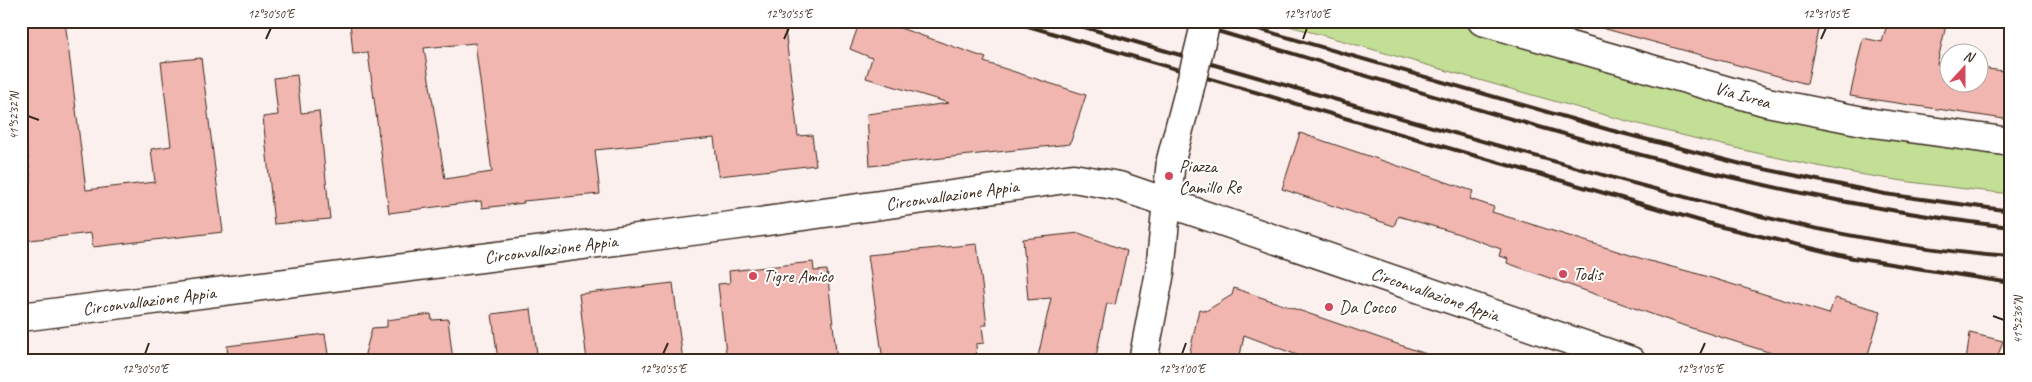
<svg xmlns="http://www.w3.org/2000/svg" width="2032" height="382" font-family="Caveat,sans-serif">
<rect width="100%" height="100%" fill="#fcf0ef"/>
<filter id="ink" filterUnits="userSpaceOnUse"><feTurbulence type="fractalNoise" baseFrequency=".02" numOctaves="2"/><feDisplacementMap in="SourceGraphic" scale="10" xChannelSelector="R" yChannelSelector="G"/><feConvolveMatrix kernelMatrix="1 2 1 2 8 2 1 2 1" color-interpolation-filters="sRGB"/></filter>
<g filter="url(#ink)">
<!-- green -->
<g fill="#c3df96" stroke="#7f845a">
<path d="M1271 21H1447L1708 96 2011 151V194C1956 188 1902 182 1848 172 1652 135 1462 73 1271 21Z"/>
<polygon points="21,102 31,182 21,184"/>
</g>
<!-- building -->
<g fill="#f1b6af" stroke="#3b2a1e" fill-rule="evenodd">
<polygon points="21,21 65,21 86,190 155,182 151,149 171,146 161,62 201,58 223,232 93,247 91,233 21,241 21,184 31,182 21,102"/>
<path d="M350 21H784L798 136 812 135 816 165 719 176 714 138 595 150 600 194 523 201 524 203 482 208 481 201 389 213 368 53 353 54ZM475 43 492 172 445 179 424 48Z"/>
<polygon points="860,21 880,21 986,58 984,62 1086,95 1070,144 870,166 867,114 949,103 866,78 872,58 850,49"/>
<polygon points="1603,21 1788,21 1818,30 1807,84 1602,28"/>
<polygon points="1888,21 1947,21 1937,64 1950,65 1950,82 1980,82 1980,68 2011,72 2011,120 1850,96 1863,38 1882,42"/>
<polygon points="297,75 301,113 319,111 330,219 274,224 263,117 278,115 274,78"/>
<polygon points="1300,133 1473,191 1470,199 1494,207 1492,212 1646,260 1702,275 1829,314 1835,298 1881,311 1866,361 1797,361 1685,326 1507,263 1508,259 1499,256 1501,249 1456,233 1398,216 1394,226 1282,189"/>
<polygon points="1079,233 1127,251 1115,305 1107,303 1095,361 1037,361 1051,298 1028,300 1023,239"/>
<polygon points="977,244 987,325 982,325 984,343 976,344 977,361 883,361 868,255"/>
<polygon points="813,262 814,271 827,270 837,361 727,361 718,284 730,283 729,271"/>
<polygon points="673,283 683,361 587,361 579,294"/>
<polygon points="1234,288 1435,357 1434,361 1313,361 1244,335 1239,361 1188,361 1199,309 1206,311 1232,295"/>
<polygon points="531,309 538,361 498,361 492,314"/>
<polygon points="431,314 432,320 448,319 453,361 363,361 372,328 387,327 387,320"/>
<polygon points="1970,333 2003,341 1996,361 1966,361"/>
<polygon points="325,334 329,361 228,361 227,346"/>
</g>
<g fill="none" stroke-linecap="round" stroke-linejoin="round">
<!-- minor casing -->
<g stroke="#3b2a1e" stroke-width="31">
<g id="minor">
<path id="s1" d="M1482 21 1767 102 1873 123 2011 142"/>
<polyline points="1143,361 1160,272 1171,160 1188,95"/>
</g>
</g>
<!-- tertiary casing -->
<g stroke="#3b2a1e" stroke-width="31">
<g id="tertiary">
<path id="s2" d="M21 317 731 226 1073 178 1119 186 1631 361"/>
</g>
</g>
<!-- minor -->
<use href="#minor" stroke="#fff" stroke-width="28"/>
<!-- tertiary -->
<use href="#tertiary" stroke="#fff" stroke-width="28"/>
<!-- rail -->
<g stroke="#3b2a1e" stroke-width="4">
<polyline points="1010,21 1718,226 1853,258 2011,283"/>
<path d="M1064 21C1215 66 1366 108 1517 151 1679 196 1842 245 2011 257"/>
<path d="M1183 21C1455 100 1728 196 2011 227"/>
<polyline points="1231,21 1610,130 1745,165 1885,194 2011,211"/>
</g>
<!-- minor-bridge casing -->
<g stroke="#3b2a1e" stroke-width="31" stroke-linecap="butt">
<polyline id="minor-bridge" points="1188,95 1206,21"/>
</g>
<!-- minor-bridge -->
<use href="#minor-bridge" stroke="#fff" stroke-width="28"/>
</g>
</g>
<!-- ticks -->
<path fill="none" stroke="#3b2a1e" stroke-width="2" d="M266 39 271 28M784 39 789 28M1303 39 1307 28M1821 39 1826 28M28 116 39 120M1993 316 2004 320M145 354 149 343M663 354 668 343M1182 354 1186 343M1700 354 1705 343"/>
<!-- markers -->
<g fill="#d1495b" stroke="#fff" stroke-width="2">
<circle cx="1169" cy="176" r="5"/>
<circle cx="1563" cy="274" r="5"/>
<circle cx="753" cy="276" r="5"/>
<circle cx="1329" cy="307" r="5"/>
</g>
<g text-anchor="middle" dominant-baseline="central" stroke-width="4" stroke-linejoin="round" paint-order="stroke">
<!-- street labels -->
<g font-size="18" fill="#3b2a1e" stroke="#fff">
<text stroke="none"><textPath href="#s1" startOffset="271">Via Ivrea</textPath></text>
<text stroke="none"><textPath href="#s2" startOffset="939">Circonvallazione Appia</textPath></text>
<text stroke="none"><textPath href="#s2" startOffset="534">Circonvallazione Appia</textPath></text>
<text stroke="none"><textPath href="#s2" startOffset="1442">Circonvallazione Appia</textPath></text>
<text stroke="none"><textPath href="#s2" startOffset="129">Circonvallazione Appia</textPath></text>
</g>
<!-- poi labels -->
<g font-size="18" fill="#3b2a1e" stroke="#fff" text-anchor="start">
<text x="1179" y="166">Piazza<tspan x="1179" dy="21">Camillo Re</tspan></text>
<text x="1573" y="274">Todis</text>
<text x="763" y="276">Tigre Amico</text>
<text x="1339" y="307">Da Cocco</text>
</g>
</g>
<!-- margin -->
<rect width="2032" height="382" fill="none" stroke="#fff" stroke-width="55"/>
<!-- north arrow -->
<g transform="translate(1964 68) rotate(21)"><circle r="24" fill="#ffffff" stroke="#b1aaa5"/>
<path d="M0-4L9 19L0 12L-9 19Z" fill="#d1495b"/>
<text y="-8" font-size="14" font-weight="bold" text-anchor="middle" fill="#3b2a1e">N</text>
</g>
<rect x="28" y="28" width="1976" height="326" fill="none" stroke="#3b2a1e" stroke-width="2"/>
<g font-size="12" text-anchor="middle" fill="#3b2a1e">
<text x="271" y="18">12°30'50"E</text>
<text x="789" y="18">12°30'55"E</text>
<text x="1307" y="18">12°31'00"E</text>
<text x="1826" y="18">12°31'05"E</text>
<text transform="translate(14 116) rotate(-90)" y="4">41°52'32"N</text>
<text transform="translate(2018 320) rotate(-90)" y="4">41°52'36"N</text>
<text x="145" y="373">12°30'50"E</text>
<text x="663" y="373">12°30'55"E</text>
<text x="1182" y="373">12°31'00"E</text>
<text x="1700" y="373">12°31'05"E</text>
</g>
</svg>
